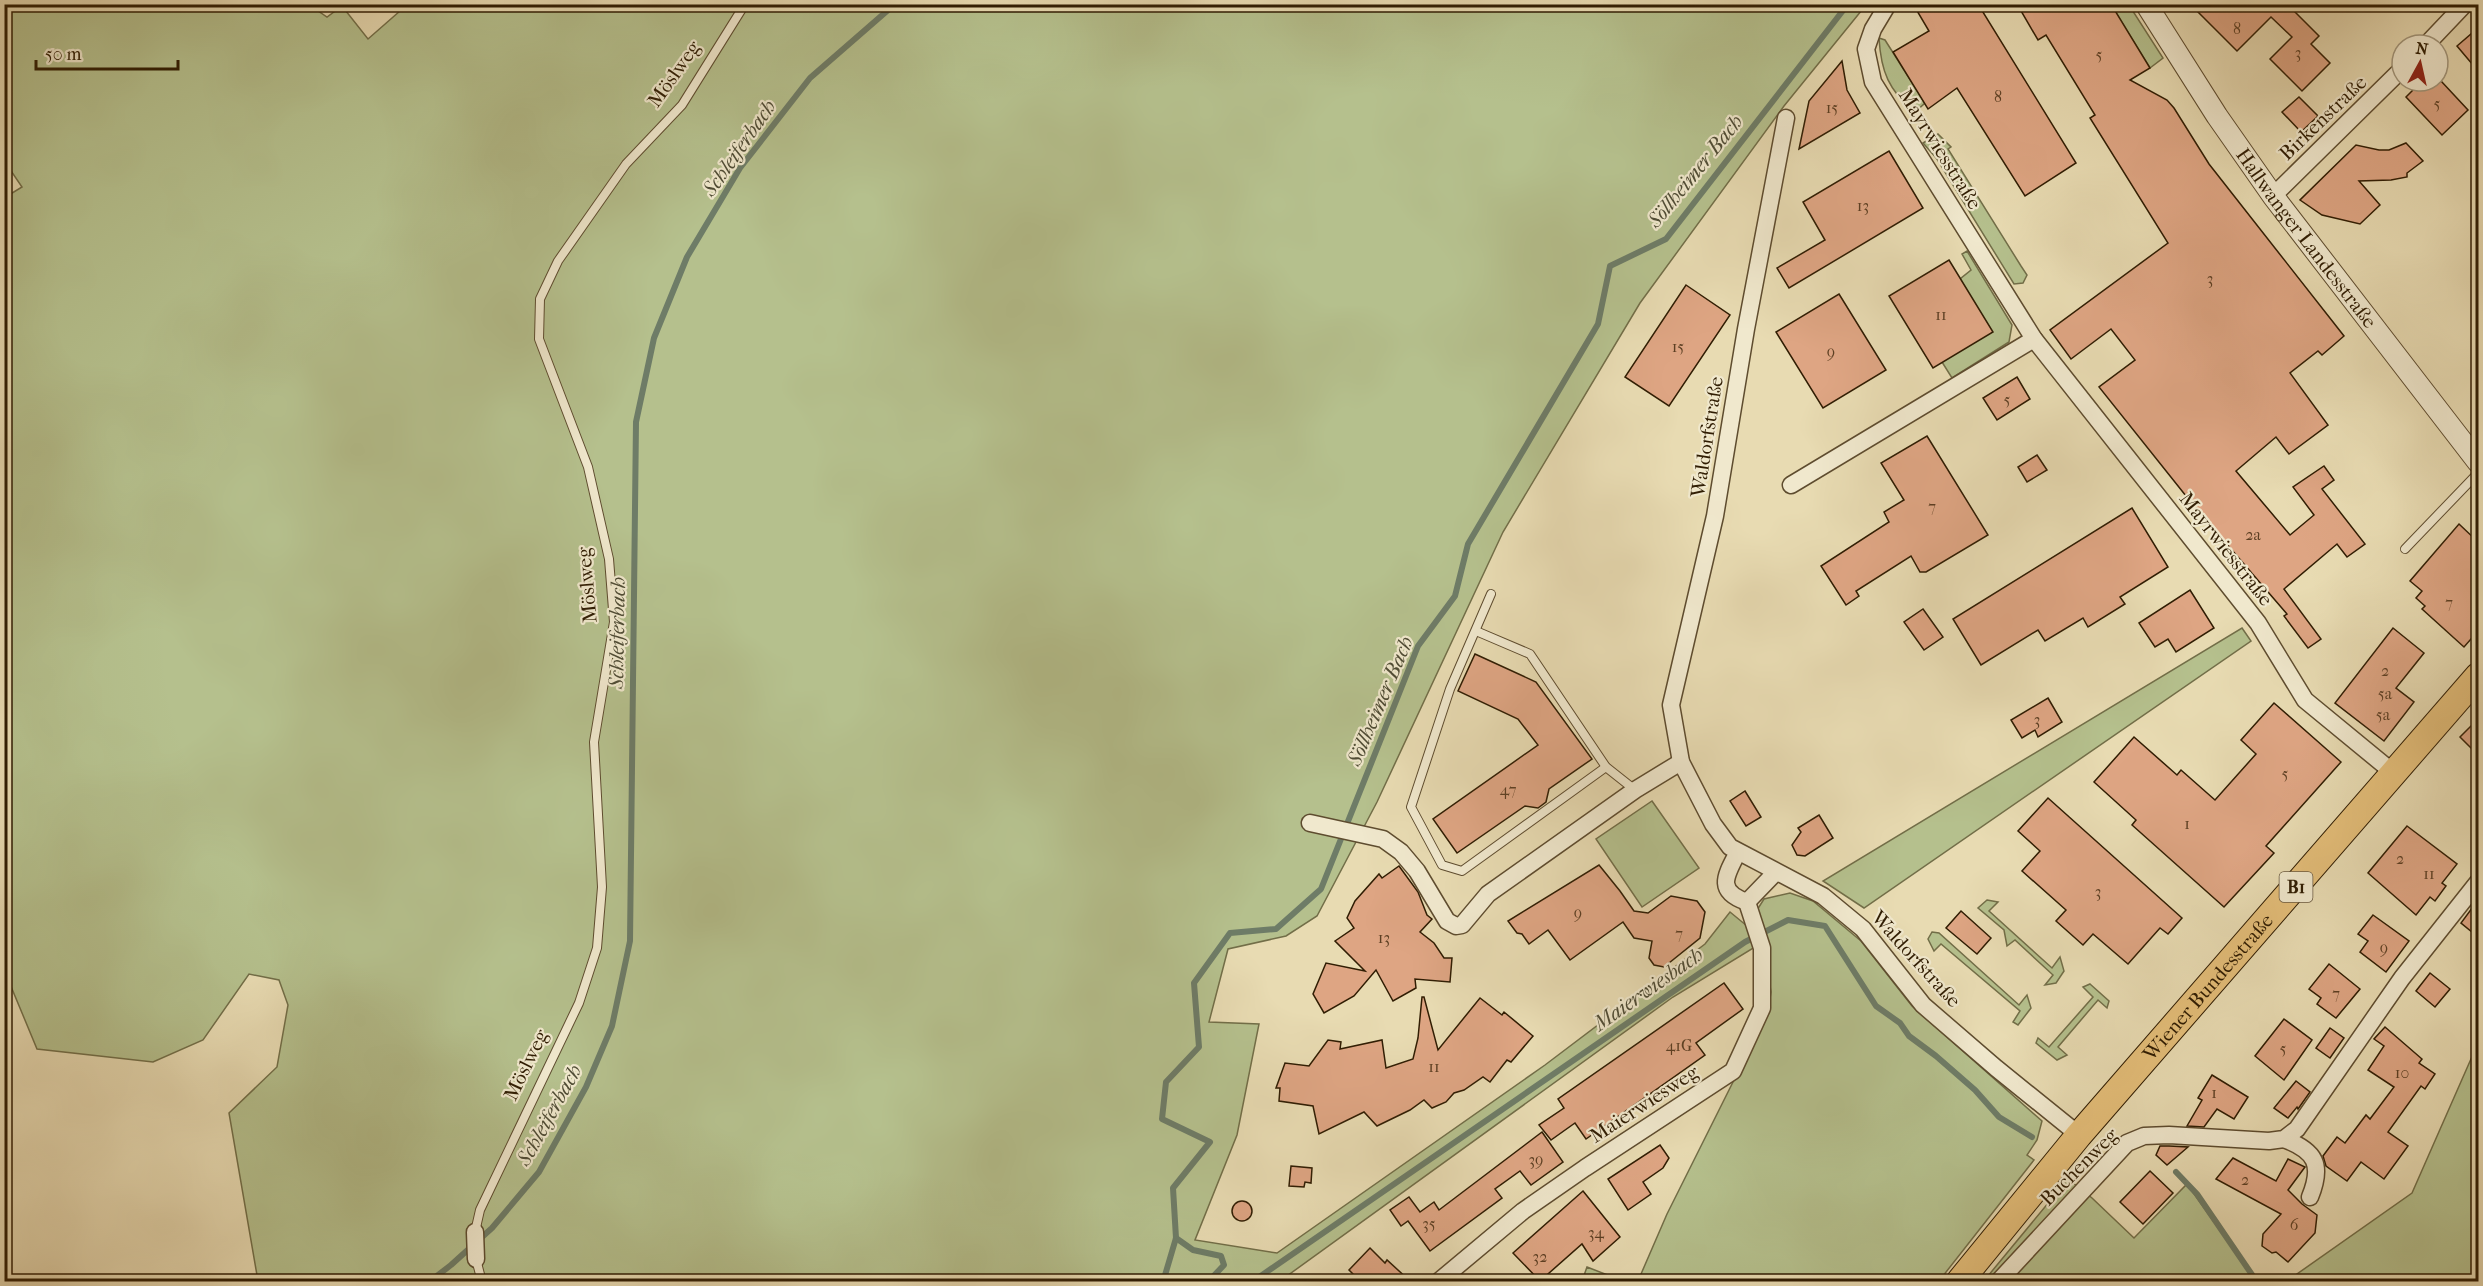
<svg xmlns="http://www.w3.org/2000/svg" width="2483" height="1286" font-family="'IM FELL French Canon',serif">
<rect width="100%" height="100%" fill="#e8dbb2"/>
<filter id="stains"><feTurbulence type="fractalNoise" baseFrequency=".00333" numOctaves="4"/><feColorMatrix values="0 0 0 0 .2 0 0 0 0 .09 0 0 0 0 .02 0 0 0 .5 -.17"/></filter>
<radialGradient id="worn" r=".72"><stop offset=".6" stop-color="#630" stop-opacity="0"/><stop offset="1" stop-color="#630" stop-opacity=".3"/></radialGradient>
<!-- green -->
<g fill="#b5c08d" stroke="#726e48" stroke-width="1.5">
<polygon points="308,4 327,17 342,6 368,39 408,4 1866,5 1784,106 1640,303 1503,532 1377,802 1317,916 1286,936 1228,949 1209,1022 1259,1024 1237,1135 1195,1240 1277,1253 1545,1065 1705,944 1730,912 1747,926 1764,899 1790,893 1813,901 1861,941 1912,1006 2042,1121 2037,1140 2027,1155 2034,1160 1939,1281 1638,1281 1667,1214 1768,1012 1771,992 1763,942 1673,997 1280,1281 258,1281 229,1113 277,1067 288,1005 279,980 249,974 203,1040 153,1062 37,1049 5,972 4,198 22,187 5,162 4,5"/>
<polygon points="2111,5 2129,5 2163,58 2150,68"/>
<path d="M1879 38 1885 40 1925 103 1914 113C1889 89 1881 73 1879 38Z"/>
<polygon points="1938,134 1951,147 1948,149 2021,266 2027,275 2023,283 2014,284 1937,159 1923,143"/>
<polygon points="1967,251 2012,325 2009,342 1952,378 1942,362 1960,279 1971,270 1962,254"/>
<polygon points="2242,628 2251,641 1864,908 1823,881"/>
<polygon points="1652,801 1699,868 1642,907 1596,839"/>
<polygon points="1987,900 1998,902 1989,911 2052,968 2060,957 2064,971 2056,983 2045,985 2053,975 2015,940 2007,946 2004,930 1978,908"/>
<polygon points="1932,932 1939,933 2019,1005 2027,995 2031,1008 2018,1025 2013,1022 2020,1011 1941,944 1934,951 1928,939"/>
<polygon points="2090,984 2109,1001 2107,1008 2098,1000 2058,1047 2067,1055 2057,1060 2036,1043 2038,1038 2049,1047 2093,997 2083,987"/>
<polygon points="2478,1043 2478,1281 2287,1281 2412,1193"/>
<polygon points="2068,1179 2092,1198 2134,1238 2187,1184 2256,1281 1983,1282"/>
<polygon points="1587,1267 1623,1281 1582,1281"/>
</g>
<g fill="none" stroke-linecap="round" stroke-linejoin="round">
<!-- stream -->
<g stroke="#6e7c67" stroke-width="6">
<polyline points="2176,1172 2197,1194 2257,1282"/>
<polyline points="1176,1238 1193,1250 1221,1256 1224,1265 1208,1282"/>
<polyline points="429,1282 451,1265 492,1228 539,1172 586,1087 612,1026 630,941 636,422 654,338 687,257 740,168 810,78 895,4"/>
<polyline points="1163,1282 1176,1238 1173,1188 1210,1142 1162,1119 1166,1082 1199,1047 1194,983 1230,933 1276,929 1321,889 1418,646 1455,596 1468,544 1598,324 1610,266 1666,239 1848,4"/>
<polyline points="1252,1282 1745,942 1788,920 1825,926 1876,1006 1900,1023 1909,1036 1936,1056 1975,1090 1999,1117 2032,1137"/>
</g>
</g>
<!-- building -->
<g fill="#dea583" stroke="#301d03" stroke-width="1.5">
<polygon points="1913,4 1978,4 2076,163 2025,196 1957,88 1928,109 1893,52 1929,31"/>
<polygon points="2017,4 2111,4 2150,68 2130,80 2167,100 2174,108 2209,164 2344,336 2322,355 2318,351 2290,373 2328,425 2289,454 2276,437 2236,471 2290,535 2314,515 2293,487 2324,466 2334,480 2322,489 2365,544 2347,557 2337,544 2284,589 2321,639 2308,648 2284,616 2287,614 2194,506 2099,387 2135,360 2111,329 2071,359 2050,330 2168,243 2090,118 2095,115 2046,35 2038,40"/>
<polygon points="2190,4 2287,4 2319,36 2311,44 2330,63 2302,91 2270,59 2292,37 2271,17 2237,51"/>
<polygon points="2478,28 2478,71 2457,46"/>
<polygon points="1842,61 1847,90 1860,113 1799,149 1809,101"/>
<polygon points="2422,81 2441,81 2468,110 2442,135 2406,97"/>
<polygon points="2299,97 2318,116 2301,132 2282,112"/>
<polygon points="2406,143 2423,161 2407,173 2407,177 2391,180 2359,181 2380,205 2360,224 2322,215 2300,200 2356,145 2379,150 2389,150"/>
<polygon points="1889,151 1923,208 1789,288 1777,268 1825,240 1803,202"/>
<polygon points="1949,260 1993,332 1933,368 1889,296"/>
<polygon points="1686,285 1730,315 1669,406 1625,377"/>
<polygon points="1839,294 1886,370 1823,408 1776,332"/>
<polygon points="2017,377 2030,399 1997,420 1983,398"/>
<polygon points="1927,436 1988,535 1926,572 1920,572 1911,556 1856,591 1859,596 1846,605 1821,566 1889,522 1884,512 1904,500 1881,463"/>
<polygon points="2037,455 2047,470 2027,482 2018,467"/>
<polygon points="2132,508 2168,567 2120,597 2125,604 2088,627 2083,618 2045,641 2038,630 1981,665 1953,619"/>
<polygon points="2459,524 2478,542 2478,631 2464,647 2422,609 2425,606 2416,598 2422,591 2410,581"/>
<polygon points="2190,590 2214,628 2176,652 2168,639 2155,647 2139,623"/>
<polygon points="1923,609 1943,637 1924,650 1904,622"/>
<polygon points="2393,628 2424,653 2396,688 2414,702 2384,741 2335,703"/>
<polygon points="1475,654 1536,682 1592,759 1549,789 1546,802 1538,808 1525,806 1457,853 1433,819 1538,745 1518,719 1458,691"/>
<polygon points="2048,698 2062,722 2038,737 2035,730 2022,738 2011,720"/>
<polygon points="2274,703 2341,762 2266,846 2274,853 2224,907 2132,825 2136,820 2094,782 2134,737 2177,775 2181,770 2215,800 2256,754 2241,740"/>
<polygon points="2478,719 2478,755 2460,737"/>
<polygon points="1745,791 1761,817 1746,826 1730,801"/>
<polygon points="2048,798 2182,918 2168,934 2160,928 2128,964 2093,934 2083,945 2056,921 2066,910 2022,871 2040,851 2018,831"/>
<polygon points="1819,815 1833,838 1805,856 1797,855 1792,845 1801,832 1798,828"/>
<polygon points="2407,826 2457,864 2442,883 2446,886 2435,901 2430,897 2416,915 2368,873"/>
<polygon points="1599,865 1620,891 1634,911 1648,913 1671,896 1697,901 1705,912 1700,938 1664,967 1654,965 1649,958 1652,941 1634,938 1623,922 1570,960 1548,930 1529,944 1522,934 1517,933 1508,921"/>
<polygon points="1399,866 1418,892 1427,915 1432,919 1420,932 1434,943 1444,958 1452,958 1450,982 1415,979 1416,988 1393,1001 1376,970 1354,996 1324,1013 1313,994 1326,963 1365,971 1335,941 1354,928 1347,918 1355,901 1379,874 1382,878"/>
<polygon points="2478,900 2478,937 2461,923"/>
<polygon points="1961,911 1991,938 1977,954 1946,928"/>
<polygon points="2373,915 2409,941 2386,972 2360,952 2368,941 2358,934"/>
<polygon points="2329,964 2360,989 2336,1018 2317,1004 2321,998 2309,989"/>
<polygon points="2430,973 2450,989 2435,1007 2416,991"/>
<polygon points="1724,983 1743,1009 1696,1043 1705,1055 1586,1139 1575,1123 1551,1140 1539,1125 1564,1108 1558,1099"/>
<polygon points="1422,997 1424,997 1438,1050 1480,998 1502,1015 1504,1012 1533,1036 1511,1062 1507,1060 1490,1082 1483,1077 1464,1090 1454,1093 1446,1102 1432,1108 1424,1100 1410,1110 1377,1126 1364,1112 1319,1134 1313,1106 1279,1101 1280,1088 1276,1088 1285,1063 1309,1066 1328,1040 1341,1042 1340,1049 1382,1040 1386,1068 1413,1059 1418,1038"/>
<polygon points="2284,1019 2312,1040 2284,1080 2255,1056"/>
<polygon points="2385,1027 2422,1059 2419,1063 2435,1074 2425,1089 2421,1086 2388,1132 2408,1146 2384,1179 2361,1162 2347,1181 2326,1166 2323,1156 2337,1137 2345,1143 2366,1115 2370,1119 2394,1087 2368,1070 2384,1046 2374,1039"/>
<polygon points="2330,1028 2344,1038 2330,1058 2316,1048"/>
<polygon points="2212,1075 2248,1097 2234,1119 2217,1109 2204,1127 2187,1126 2202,1100 2198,1098"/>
<polygon points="2296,1081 2310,1092 2298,1109 2297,1107 2288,1118 2274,1108"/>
<polygon points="1542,1132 1563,1162 1531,1185 1520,1171 1495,1189 1502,1198 1430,1251 1408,1221 1401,1226 1390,1210 1409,1197 1420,1212 1434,1202 1439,1210"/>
<polygon points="1660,1145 1669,1158 1663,1168 1643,1182 1651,1194 1628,1210 1608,1179"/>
<polygon points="2160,1146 2169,1146 2188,1147 2167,1165 2156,1155"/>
<polygon points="2233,1158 2276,1181 2288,1159 2305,1167 2288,1190 2302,1204 2317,1215 2315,1233 2288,1262 2276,1252 2272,1253 2262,1246 2263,1234 2281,1214 2216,1179"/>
<polygon points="1291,1166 1312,1168 1311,1183 1305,1182 1304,1187 1289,1186"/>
<polygon points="2150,1171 2173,1193 2143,1224 2120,1202"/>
<polygon points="1583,1191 1620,1237 1593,1261 1582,1244 1540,1281 1513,1253"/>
<circle cx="1242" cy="1211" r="10"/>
<polygon points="1370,1248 1385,1263 1387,1260 1410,1281 1360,1281 1349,1270"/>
</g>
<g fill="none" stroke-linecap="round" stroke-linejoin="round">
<!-- service casing -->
<g stroke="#5e4c2f" stroke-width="10">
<g id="service">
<polyline points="2405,549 2478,473"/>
<polyline points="1491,594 1450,689 1411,807 1442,865 1462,871 1606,767"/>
<polyline points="1476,631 1530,654 1606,767 1635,790"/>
<polyline points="475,1232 480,1210 579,1003 597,948 602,887 594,742 614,622 609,559 588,467 539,339 540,299 558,261 626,164 682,105 745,4"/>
<polyline points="476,1259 482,1282"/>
</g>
</g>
<!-- minor casing -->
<g stroke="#5e4c2f" stroke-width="19">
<g id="minor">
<polyline points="1888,4 1873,29 1866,49 1873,82 2034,339 2258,623 2305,700 2395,774"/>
<polyline points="2426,45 2465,4"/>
<polyline points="1786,118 1746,329 1715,516 1671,705 1681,762 1713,824 1730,847 1823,896 1863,929 1923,1005 1996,1068 2079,1135"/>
<polyline points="2273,196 2402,69"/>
<polyline points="1791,485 2034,339"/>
<polyline points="1310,823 1383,839 1401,852 1417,871 1447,921 1456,926 1462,925 1488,894 1635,790 1681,762"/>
<path d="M1738 852C1726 875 1715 891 1747 902"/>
<polyline points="1747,902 1776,872"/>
<path d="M2284 1139C2316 1151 2323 1165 2310 1197"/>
<polyline points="475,1232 476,1259"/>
<polyline points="1438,1282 1523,1211 1585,1168 1733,1071 1762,1008 1762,948 1747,902"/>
<polyline points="1998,1282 2127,1143 2144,1136 2169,1135 2269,1141 2284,1139 2297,1129 2402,978 2478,882"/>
</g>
</g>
<!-- tertiary casing -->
<g stroke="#5e4c2f" stroke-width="23">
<g id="tertiary">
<path id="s1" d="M2146 4 2217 116 2273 196 2478 462"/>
</g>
</g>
<!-- primary casing -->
<g stroke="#301d03" stroke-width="28">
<g id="primary">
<path id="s2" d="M1959 1282 2079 1135 2478 676"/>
</g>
</g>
<!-- service -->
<use href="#service" stroke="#f0e8cd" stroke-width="8"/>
<!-- minor -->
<use href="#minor" stroke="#f0e8cd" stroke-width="16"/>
<!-- tertiary -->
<use href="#tertiary" stroke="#f0e8cd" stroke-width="21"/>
<!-- primary -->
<use href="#primary" stroke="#e4be79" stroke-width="26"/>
</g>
<g text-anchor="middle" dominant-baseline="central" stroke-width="4.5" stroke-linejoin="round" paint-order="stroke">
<!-- number labels -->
<g font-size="16" fill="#5c3f23">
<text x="2237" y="28">8</text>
<text x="2298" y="52">3</text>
<text x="2099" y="54">5</text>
<text x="1998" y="96">8</text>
<text x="2437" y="103">5</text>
<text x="1832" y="107">15</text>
<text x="1863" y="205">13</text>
<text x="2210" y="278">3</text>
<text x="1941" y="314">11</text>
<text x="1678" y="346">15</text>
<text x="1831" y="351">9</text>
<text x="2007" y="399">5</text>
<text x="1932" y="506">7</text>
<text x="2253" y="534">2a</text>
<text x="2449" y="602">7</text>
<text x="2385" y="670">2</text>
<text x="2385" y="693">5a</text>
<text x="2383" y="714">5a</text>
<text x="2037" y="719">3</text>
<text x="2285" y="773">5</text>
<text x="1508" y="789">47</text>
<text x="2187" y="823">1</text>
<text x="2400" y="858">2</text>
<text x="2429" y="873">11</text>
<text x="2098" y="891">3</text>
<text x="1578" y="912">9</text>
<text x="1679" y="933">7</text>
<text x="1384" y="937">13</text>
<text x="2384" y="947">9</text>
<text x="2336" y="993">7</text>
<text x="1679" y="1045">41G</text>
<text x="2283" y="1048">5</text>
<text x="1434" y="1066">11</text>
<text x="2402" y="1072">10</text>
<text x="2214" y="1092">1</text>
<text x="1536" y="1159">39</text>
<text x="2245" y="1179">2</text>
<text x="1429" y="1223">35</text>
<text x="2294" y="1224">6</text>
<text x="1596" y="1232">34</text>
<text x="1540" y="1256">32</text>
</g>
<!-- shield labels -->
<rect fill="#f0e8cd" stroke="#6a5a40" stroke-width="1.5" x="2279.5" y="872" width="33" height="30" rx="4.5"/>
<g font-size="18" font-weight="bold" fill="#301d03">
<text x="2296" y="887">B1</text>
</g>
<!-- street labels -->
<g font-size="20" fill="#301d03" stroke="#f0e8cd">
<text transform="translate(674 74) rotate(-55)">Möslweg</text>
<text transform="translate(2323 118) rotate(-44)">Birkenstraße</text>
<text transform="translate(1940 149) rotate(58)">Mayrwiesstraße</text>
<text stroke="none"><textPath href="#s1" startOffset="284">Hallwanger Landesstraße</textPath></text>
<text transform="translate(1707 437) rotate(-81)">Waldorfstraße</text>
<text transform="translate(2226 549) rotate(52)">Mayrwiesstraße</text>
<text transform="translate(587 585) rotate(-95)">Möslweg</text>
<text transform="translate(1916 959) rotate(48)">Waldorfstraße</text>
<text stroke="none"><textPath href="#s2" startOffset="386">Wiener Bundesstraße</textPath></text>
<text transform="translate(526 1065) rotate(-64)">Möslweg</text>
<text transform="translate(1644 1104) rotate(-33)">Maierwiesweg</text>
<text transform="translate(2079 1167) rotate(-45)">Buchenweg</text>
</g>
<!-- water labels -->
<g font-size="21" font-style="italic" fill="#4f4c35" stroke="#f0e8cd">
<text transform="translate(739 148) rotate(-55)">Schleiferbach</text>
<text transform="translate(1695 171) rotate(-51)">Söllheimer Bach</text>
<text transform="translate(617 633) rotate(-89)">Schleiferbach</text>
<text transform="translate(1380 701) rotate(-67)">Söllheimer Bach</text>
<text transform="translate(1648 989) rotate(-35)">Maierwiesbach</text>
<text transform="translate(549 1115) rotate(-61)">Schleiferbach</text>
</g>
</g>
<!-- margin -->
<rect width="2483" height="1286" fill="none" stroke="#e8dbb2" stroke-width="24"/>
<rect x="6" y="6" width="2471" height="1274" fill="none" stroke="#301d03" stroke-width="3"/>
<rect x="12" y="12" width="2459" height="1262" fill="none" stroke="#301d03" stroke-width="1.5"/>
<!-- north arrow -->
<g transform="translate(2420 63) rotate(8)"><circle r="28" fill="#f0e8cd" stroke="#a3977c" stroke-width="1.5"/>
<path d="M0-4.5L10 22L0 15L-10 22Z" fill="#8f2418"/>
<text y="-9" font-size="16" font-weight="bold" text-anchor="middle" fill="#301d03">N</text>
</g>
<!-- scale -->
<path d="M36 60v9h142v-9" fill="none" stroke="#301d03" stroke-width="3"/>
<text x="45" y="60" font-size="18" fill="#301d03" stroke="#f0e8cd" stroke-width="4.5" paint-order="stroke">50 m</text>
<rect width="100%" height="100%" filter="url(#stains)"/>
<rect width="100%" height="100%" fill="url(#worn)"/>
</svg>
